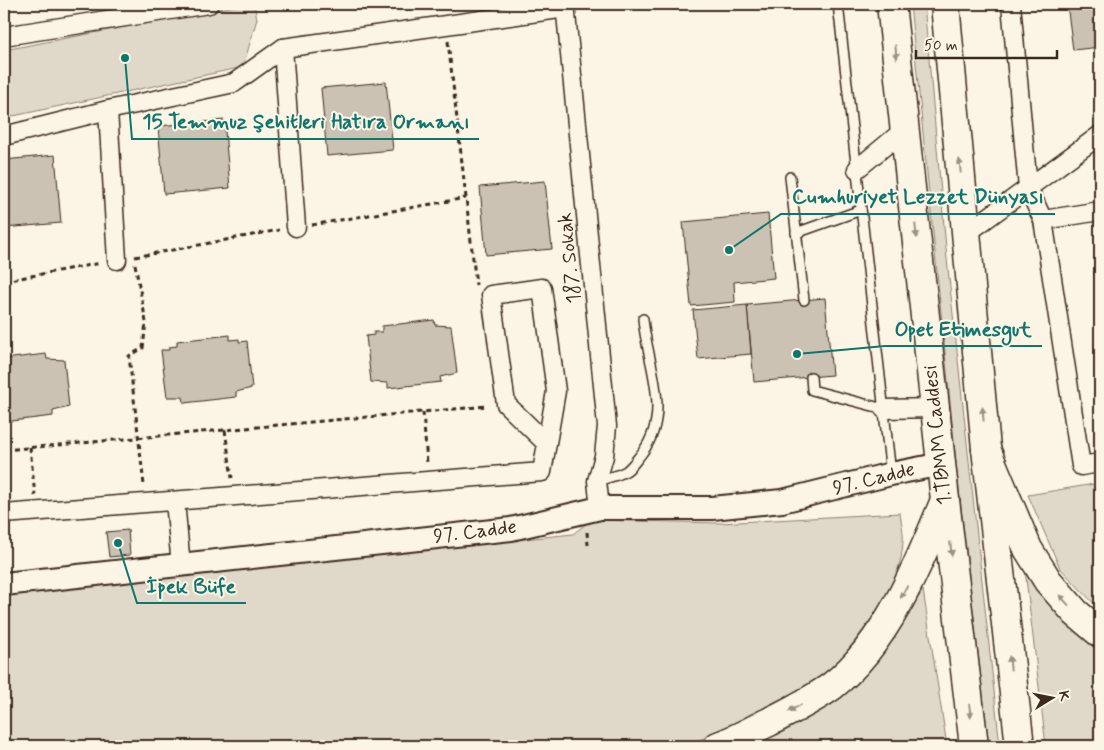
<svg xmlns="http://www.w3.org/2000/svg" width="1104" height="750" font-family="Mynerve,sans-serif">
<rect width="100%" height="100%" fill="#fcf5e5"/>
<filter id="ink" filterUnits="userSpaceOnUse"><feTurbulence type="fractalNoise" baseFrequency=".02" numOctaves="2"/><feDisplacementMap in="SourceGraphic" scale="10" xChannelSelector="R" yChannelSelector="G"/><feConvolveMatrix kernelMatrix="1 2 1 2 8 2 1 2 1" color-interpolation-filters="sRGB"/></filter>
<g filter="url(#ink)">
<!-- green -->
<g fill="#e0d8c8" stroke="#8e8173">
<polygon points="245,4 254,4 257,19 243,67 4,118 4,50"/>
<polygon points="910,4 924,4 947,259 1000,746 989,746 958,481"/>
<polygon points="1100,483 1100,610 1060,568 1028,495"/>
<path d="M900 513C901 522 904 532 903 541 902 584 868 624 843 656L844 662 778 705 707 737 683 746H4V593L573 534 591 520 720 523Z"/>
<polygon points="1025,570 1057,607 1100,644 1100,746 1046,746"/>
<polygon points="923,590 947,746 742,746 888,644"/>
</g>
<!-- building -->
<g fill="#ccc2b3" stroke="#3b2a1e">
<polygon points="1067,4 1100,4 1100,47 1073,50"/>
<polygon points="386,82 393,150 327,156 321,88"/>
<polygon points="224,120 230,188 164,194 158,126"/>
<polygon points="55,155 61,223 4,228 4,160"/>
<polygon points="545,181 552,249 486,255 480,187"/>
<polygon points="768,214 774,278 734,282 735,302 691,306 683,222"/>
<polygon points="1100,271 1100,310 1094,272"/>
<polygon points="825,298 832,375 754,382 747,305"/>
<polygon points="747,305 751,354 698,359 693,310"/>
<polygon points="434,320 435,325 451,326 457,373 440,377 441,382 388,388 388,383 371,382 366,336 374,335 374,332 382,332 382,326"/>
<polygon points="230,335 230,340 239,339 239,342 247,341 252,388 236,392 236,397 184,403 183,397 167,397 161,350 169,350 169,347 177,346 177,341"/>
<polygon points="46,354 47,359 64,360 69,407 53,411 53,416 4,422 4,359"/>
<polygon points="128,530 130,555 109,557 106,532"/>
</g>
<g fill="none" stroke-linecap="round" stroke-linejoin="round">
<!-- service casing -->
<g stroke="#3b2a1e" stroke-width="12">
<g id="service">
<polyline points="838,4 891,474"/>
<polyline points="790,177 804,300"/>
<polyline points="796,233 861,210"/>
<polyline points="811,377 812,390 884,409"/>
<path d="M597 481C606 478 618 476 626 471 632 467 637 459 642 453 673 412 647 364 643 319"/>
</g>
</g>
<!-- minor casing -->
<g stroke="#3b2a1e" stroke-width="21">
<g id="minor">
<polyline points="565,4 607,426 604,456 597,481 600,508"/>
<polyline points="1011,4 1028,188 1043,220 1081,466 1100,463"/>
<polyline points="4,36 209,4"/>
<polyline points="283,48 296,227"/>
<polyline points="108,110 117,260"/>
<polyline points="4,136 108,110 234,83 283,48 566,8"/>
<polyline points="857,169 904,130"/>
<polyline points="1043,220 1100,211"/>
<polyline points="967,233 1100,135"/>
<polyline points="884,409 935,408"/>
<polyline points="175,501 181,566"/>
<polyline points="4,514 542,472 556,391 542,288 491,295 506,404 546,443"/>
</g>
</g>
<!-- tertiary casing -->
<g stroke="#3b2a1e" stroke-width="26">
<polyline id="tertiary" points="4,584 511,529 600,508 712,508 782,501 891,474 942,464"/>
</g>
<!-- primary casing -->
<g stroke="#3b2a1e" stroke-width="31">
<g id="primary">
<polyline points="891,4 945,500 974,746"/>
<polyline points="945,4 986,449 1020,746"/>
</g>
</g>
<!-- motorway casing -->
<g stroke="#3b2a1e" stroke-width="31">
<g id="motorway">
<polyline points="986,449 1028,549 1048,581 1076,613 1100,633"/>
<path d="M718 746C735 740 752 730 769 722 790 711 813 700 832 686 888 642 919 563 945 500"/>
</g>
</g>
<!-- path -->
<g stroke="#3b2a1e" stroke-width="3" stroke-dasharray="5 4" stroke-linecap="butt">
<polyline points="448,41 476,285"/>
<polyline points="312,225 466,198"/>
<polyline points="135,257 279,230"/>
<polyline points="135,264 146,322 143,348 129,356 144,485"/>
<polyline points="4,281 101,263"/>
<polyline points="423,412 427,463"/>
<polyline points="225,430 232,478"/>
<polyline points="30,447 35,496"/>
<polyline points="4,450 488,406"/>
<polyline points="587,532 588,545"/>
</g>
<!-- service -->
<use href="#service" stroke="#fcf5e5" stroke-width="9"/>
<!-- minor -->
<use href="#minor" stroke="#fcf5e5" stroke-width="18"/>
<!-- tertiary -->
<use href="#tertiary" stroke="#fcf5e5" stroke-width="22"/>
<!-- primary -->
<use href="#primary" stroke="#fcf5e5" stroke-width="28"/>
<!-- motorway -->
<use href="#motorway" stroke="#fcf5e5" stroke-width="28"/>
</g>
<!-- one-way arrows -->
<defs><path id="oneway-solid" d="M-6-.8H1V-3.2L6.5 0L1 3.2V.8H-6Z" transform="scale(1.25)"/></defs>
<g fill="#9c9082">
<use href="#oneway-solid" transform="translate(896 52) rotate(84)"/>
<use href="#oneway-solid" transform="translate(960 166) rotate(-96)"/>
<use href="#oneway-solid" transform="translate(916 231) rotate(84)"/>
<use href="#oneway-solid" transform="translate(983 414) rotate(-95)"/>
<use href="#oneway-solid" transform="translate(951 549) rotate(83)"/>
<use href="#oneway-solid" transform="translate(904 592) rotate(120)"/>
<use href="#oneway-solid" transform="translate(1064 600) rotate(-132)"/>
<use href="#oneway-solid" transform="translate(1010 663) rotate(-96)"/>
<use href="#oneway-solid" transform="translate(795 708) rotate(152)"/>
<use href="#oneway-solid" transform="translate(970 711) rotate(83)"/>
</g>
</g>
<g text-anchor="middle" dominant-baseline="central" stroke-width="4" stroke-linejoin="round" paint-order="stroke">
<!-- street labels -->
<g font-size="20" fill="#3b2a1e" stroke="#fcf5e5">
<text transform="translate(570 258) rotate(-96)">187. Sokak</text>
<text transform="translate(938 435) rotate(-96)">1.TBMM Caddesi</text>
<text transform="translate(874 479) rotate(-14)">97. Cadde</text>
<text transform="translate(475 532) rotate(-7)">97. Cadde</text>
</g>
</g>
<!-- callouts -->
<path fill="none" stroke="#0f766e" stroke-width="2" d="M125 58L132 139H479M729 250L781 214H1055M797 354L885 346H1042M118 543L137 603H246"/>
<g fill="#0f766e" stroke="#fcf5e5" stroke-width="2">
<circle cx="125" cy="58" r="5"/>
<circle cx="729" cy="250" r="5"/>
<circle cx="797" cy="354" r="5"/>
<circle cx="118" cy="543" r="5"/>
</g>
<g font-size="21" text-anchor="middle" font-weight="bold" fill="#0f766e" stroke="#fcf5e5" stroke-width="4" stroke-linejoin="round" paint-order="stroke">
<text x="306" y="128">15 Temmuz Şehitleri Hatıra Ormanı</text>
<text x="918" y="203">Cumhuriyet Lezzet Dünyası</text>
<text x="963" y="336">Opet Etimesgut</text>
<text x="191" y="593">İpek Büfe</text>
</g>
<!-- margin -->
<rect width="1104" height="750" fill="none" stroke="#fcf5e5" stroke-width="20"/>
<rect x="10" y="10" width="1084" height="730" fill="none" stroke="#3b2a1e" stroke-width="2" filter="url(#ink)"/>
<!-- north arrow -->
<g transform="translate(1052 698) rotate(80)" stroke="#fcf5e5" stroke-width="4" paint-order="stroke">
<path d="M0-4L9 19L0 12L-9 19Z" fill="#3b2a1e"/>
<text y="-8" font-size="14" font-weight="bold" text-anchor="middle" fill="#3b2a1e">K</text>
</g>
<!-- scale -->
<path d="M916 50v8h141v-8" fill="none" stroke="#3b2a1e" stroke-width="2.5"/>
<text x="924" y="50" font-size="15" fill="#3b2a1e" stroke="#fcf5e5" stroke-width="4" paint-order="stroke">50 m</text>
</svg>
